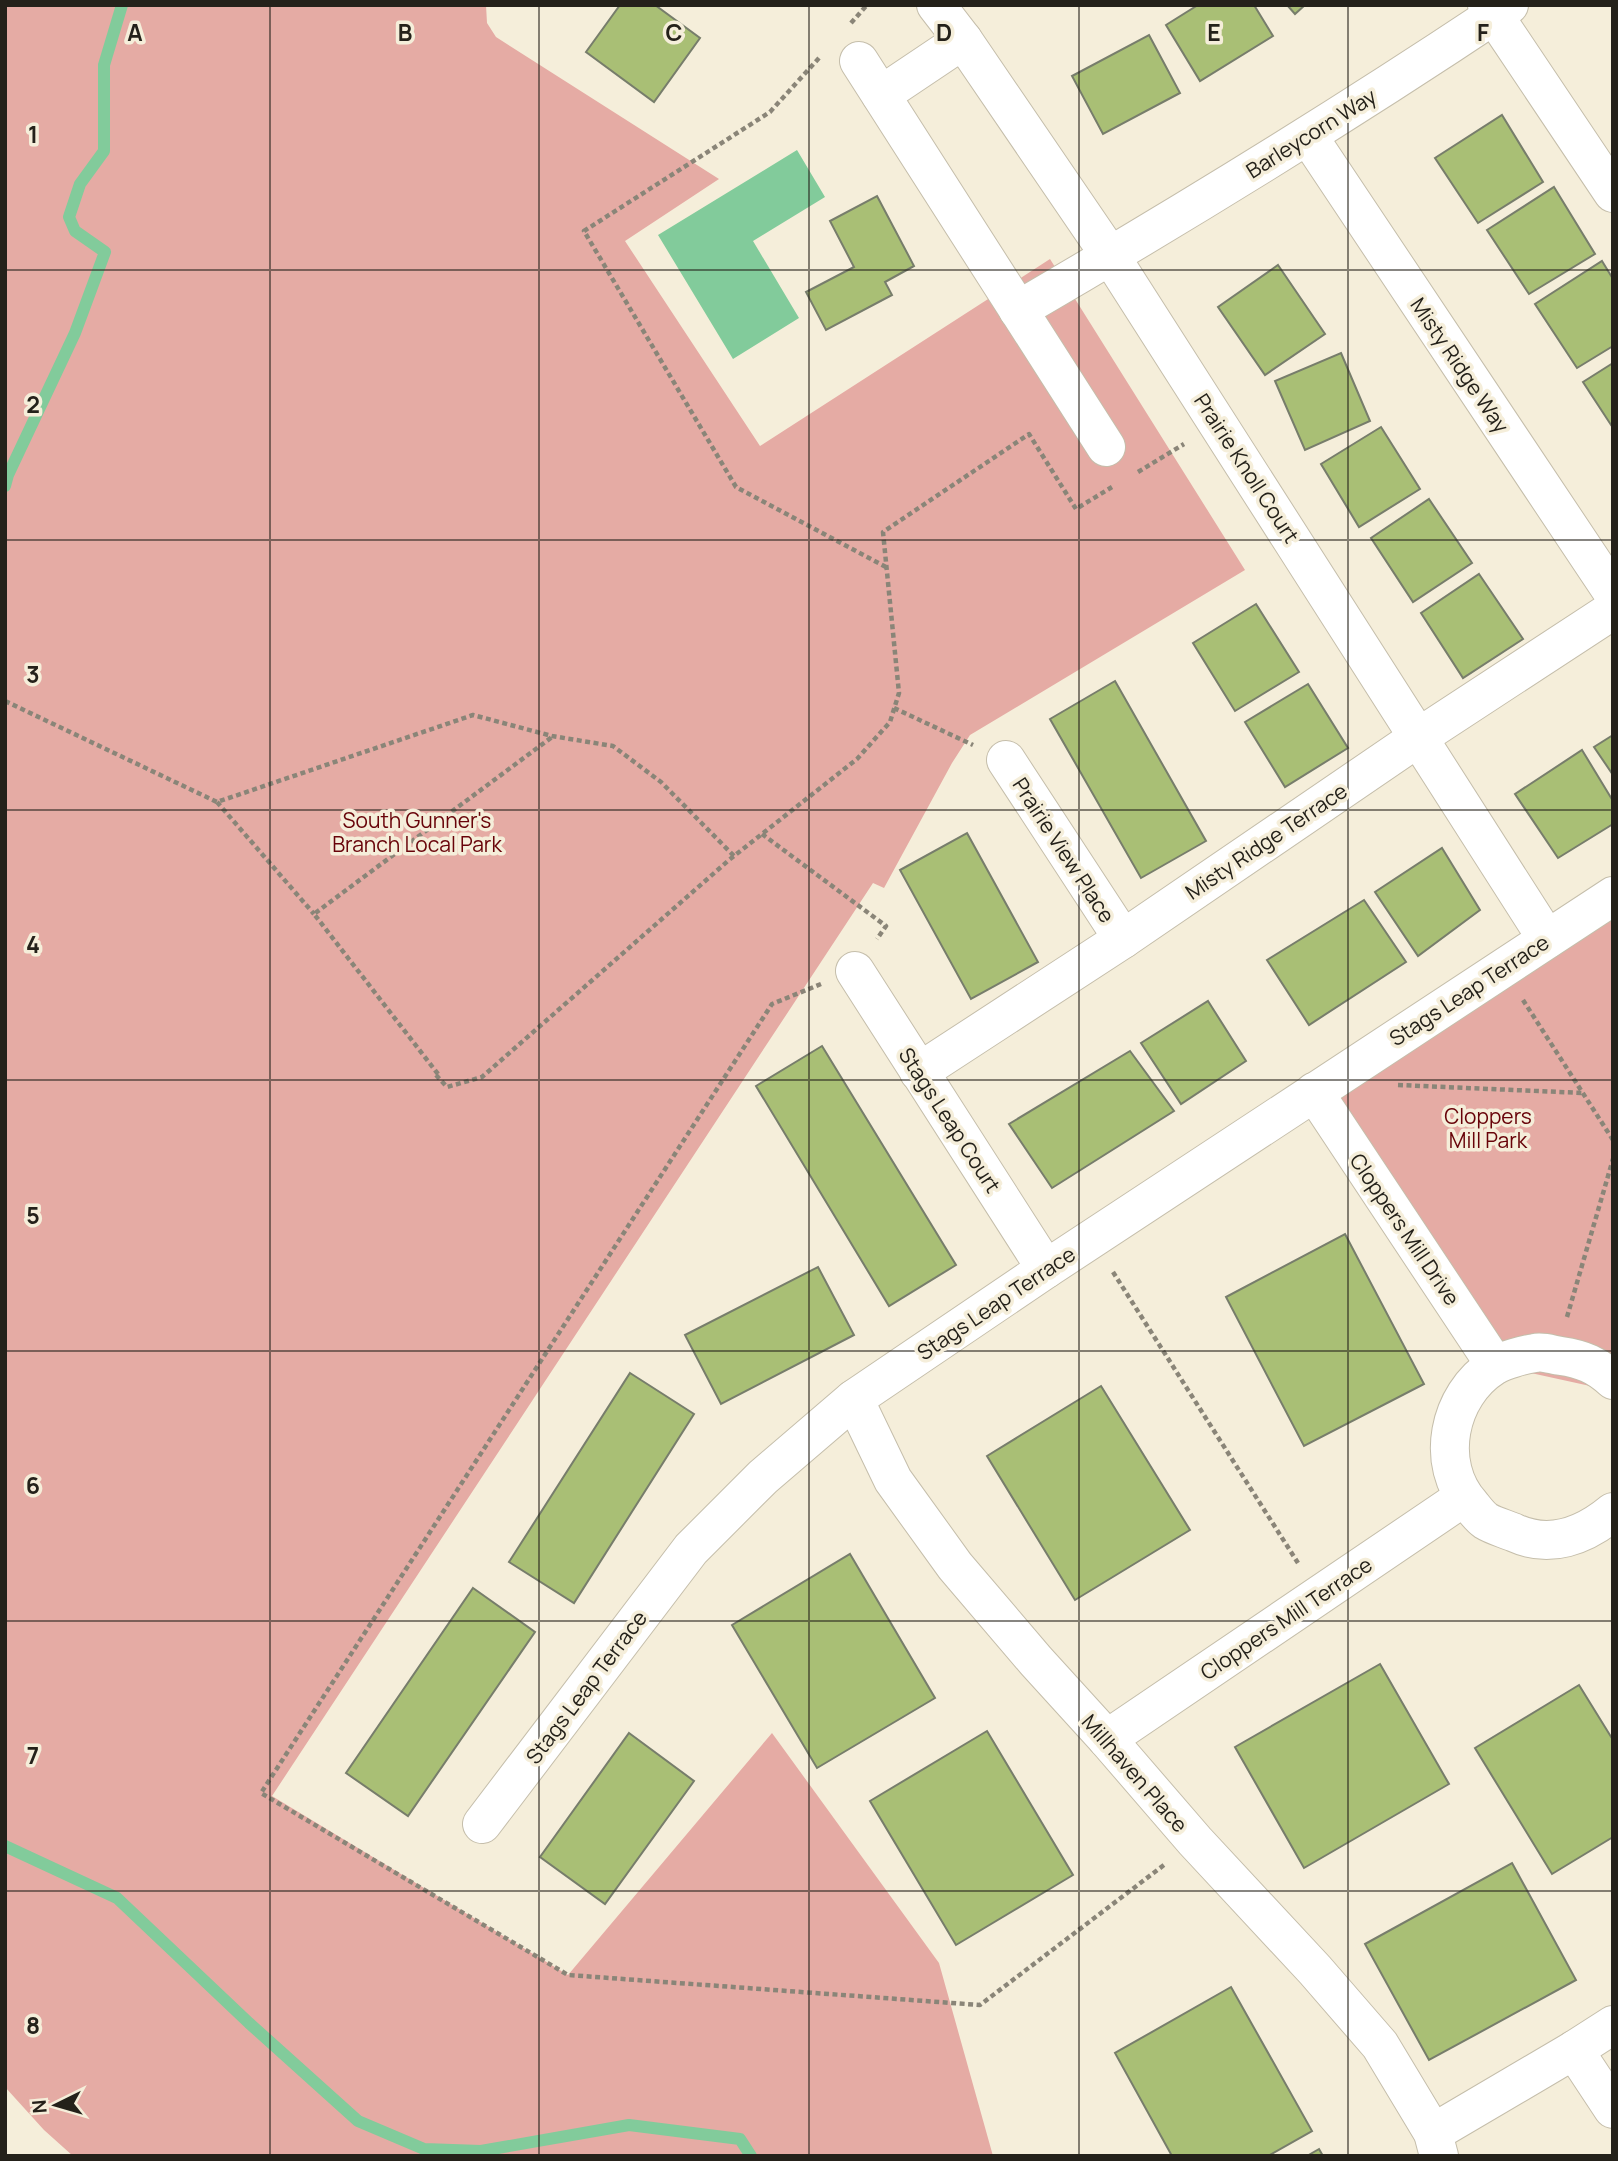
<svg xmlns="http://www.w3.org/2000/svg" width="1618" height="2161" font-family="Manrope,sans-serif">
<rect width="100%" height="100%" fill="#f5eeda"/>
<!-- green -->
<g fill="#e5aba4">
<polygon points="5,5 486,5 487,23 496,37 719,179 625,241 760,446 1050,259 1245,570 970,735 952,763 884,888 873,883 272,1796 568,1975 772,1733 939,1963 993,2156 73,2156 44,2130 5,2087"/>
<polygon points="1613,898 1613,1391 1495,1365 1314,1092"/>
</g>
<!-- water -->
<polygon fill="#82cb9b" points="797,150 825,197 753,241 799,318 733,359 658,235"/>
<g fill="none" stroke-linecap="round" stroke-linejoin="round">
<!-- stream -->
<g stroke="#82cb9b" stroke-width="12">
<polyline points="5,486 8,475 75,333 105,252 75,231 69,217 80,184 104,151 104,65 122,5"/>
<polyline points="5,1846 117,1898 249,2023 358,2121 424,2149 481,2151 629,2125 740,2139 751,2156"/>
</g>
</g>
<!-- building -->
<g fill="#a9bf75" stroke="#777d6b" stroke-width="2">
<polygon points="620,5 655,5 700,38 654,102 586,52"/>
<polygon points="1198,5 1254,5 1273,36 1200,81 1166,25"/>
<polygon points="1287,5 1305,5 1295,14"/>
<polygon points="1149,35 1180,93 1103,134 1072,76"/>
<polygon points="1502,115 1543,182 1478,223 1435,158"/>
<polygon points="1554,187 1595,254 1529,294 1487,230"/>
<polygon points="877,196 914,266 885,282 892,295 826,330 806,292 854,267 830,221"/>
<polygon points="1602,261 1613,279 1613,346 1577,368 1535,304"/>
<polygon points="1278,265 1325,334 1265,375 1218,307"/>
<polygon points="1341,353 1370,421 1305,450 1275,381"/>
<polygon points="1613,363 1613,428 1583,382"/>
<polygon points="1381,427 1420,489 1359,527 1321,464"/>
<polygon points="1429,499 1472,563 1413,602 1371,538"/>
<polygon points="1479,574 1523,639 1463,678 1421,613"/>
<polygon points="1256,604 1299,672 1235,711 1193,643"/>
<polygon points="1115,681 1206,841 1141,878 1050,719"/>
<polygon points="1308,684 1348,748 1285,787 1245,722"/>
<polygon points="1613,735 1613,775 1594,747"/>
<polygon points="1582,750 1613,801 1613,824 1558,858 1515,794"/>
<polygon points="967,833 1038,962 971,999 900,870"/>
<polygon points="1442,848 1480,910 1418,956 1375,892"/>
<polygon points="1364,900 1406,962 1309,1025 1267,960"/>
<polygon points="1208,1001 1246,1061 1181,1104 1141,1043"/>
<polygon points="822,1046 956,1265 889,1306 756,1086"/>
<polygon points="1130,1051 1174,1111 1052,1188 1009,1124"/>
<polygon points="1345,1234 1424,1384 1304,1446 1226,1297"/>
<polygon points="818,1267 854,1335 721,1404 685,1335"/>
<polygon points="630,1373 694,1414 574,1603 509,1562"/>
<polygon points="1101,1386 1190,1530 1075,1600 987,1456"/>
<polygon points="850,1554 935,1698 817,1768 732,1625"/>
<polygon points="473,1588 535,1632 408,1816 346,1773"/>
<polygon points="1380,1664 1449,1784 1304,1868 1235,1747"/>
<polygon points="1579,1685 1613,1740 1613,1837 1552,1874 1475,1748"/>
<polygon points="987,1731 1073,1875 956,1945 870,1801"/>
<polygon points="629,1733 694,1781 605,1904 540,1857"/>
<polygon points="1512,1863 1576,1980 1429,2060 1365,1944"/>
<polygon points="1231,1987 1312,2131 1268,2156 1172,2156 1115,2053"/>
<polygon points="1319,2149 1323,2156 1307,2156"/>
</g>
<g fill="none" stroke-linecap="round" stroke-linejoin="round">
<!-- minor casing -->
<g stroke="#c5beab" stroke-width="40">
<g id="minor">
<polyline points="936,5 963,40 1111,257 1547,939"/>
<polyline points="1487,5 1613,193"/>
<polyline points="859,61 1106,447"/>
<polyline points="881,95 963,40"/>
<polyline points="1308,136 1613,593"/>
<path d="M1018 310C1185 213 1349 112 1509 5"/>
<polyline points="1006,760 1123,939"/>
<polyline points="855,971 1046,1269"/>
<polyline points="919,1072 1123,939 1419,737 1613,610"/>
<polyline points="1314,1092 1495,1365"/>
<path d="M1613 1380C1597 1365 1582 1359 1561 1356 1553 1355 1543 1351 1535 1353 1523 1355 1504 1360 1494 1366 1448 1395 1434 1464 1471 1505 1475 1510 1480 1517 1486 1521 1494 1526 1506 1529 1515 1533 1550 1549 1584 1536 1613 1512"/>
<polyline points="854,1399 893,1480 955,1566 1036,1661 1107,1739 1195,1841 1315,1970 1380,2045 1433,2133 1439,2156"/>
<polyline points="1107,1739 1464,1497"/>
<polyline points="482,1824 691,1549 763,1477 854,1399 1046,1269 1613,896"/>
<polyline points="1574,2050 1613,2109"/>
<polyline points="1433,2133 1574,2050 1613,2025"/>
</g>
</g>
<!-- path -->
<g stroke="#8a8578" stroke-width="4.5" stroke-dasharray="5 3.5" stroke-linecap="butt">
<polyline points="851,23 867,5"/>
<polyline points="819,58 770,112 584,231 736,487 886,567"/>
<polyline points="1138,472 1184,444"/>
<polyline points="5,701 217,802 473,715 552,736 613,746 661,782 734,856"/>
<polyline points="894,708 973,745"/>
<polyline points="217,802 314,914"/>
<polyline points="762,834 886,926 877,939"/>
<polyline points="821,984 772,1004 261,1793 568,1975 980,2005 1164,1865"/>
<polyline points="1523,1000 1613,1140"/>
<polyline points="438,1074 314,914 552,737"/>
<polyline points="436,1075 447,1087 482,1077 729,860 857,759 890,722 899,693 883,532 1029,434 1076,509 1112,487"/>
<polyline points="1398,1085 1583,1093"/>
<polyline points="1113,1272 1298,1563"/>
<polyline points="1567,1317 1613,1159"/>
</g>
<!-- minor -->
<use href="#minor" stroke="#fff" stroke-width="38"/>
</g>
<!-- grid -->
<path fill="none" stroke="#24211a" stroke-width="2" stroke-opacity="0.55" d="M270 5V2156M539 5V2156M809 5V2156M1079 5V2156M1348 5V2156M5 270H1613M5 540H1613M5 810H1613M5 1080H1613M5 1351H1613M5 1621H1613M5 1891H1613"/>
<g text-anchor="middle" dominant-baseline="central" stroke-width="7" stroke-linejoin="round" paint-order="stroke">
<!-- street labels -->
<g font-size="21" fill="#24211a" stroke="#f5eeda">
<text transform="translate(1311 133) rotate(-32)">Barleycorn Way</text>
<text transform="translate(1460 365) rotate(56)">Misty Ridge Way</text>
<text transform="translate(1247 468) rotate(57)">Prairie Knoll Court</text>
<text transform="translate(1266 841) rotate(-34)">Misty Ridge Terrace</text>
<text transform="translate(1064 850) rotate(57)">Prairie View Place</text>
<text transform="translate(1469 990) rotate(-33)">Stags Leap Terrace</text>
<text transform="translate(950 1120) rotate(57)">Stags Leap Court</text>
<text transform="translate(1405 1229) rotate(56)">Cloppers Mill Drive</text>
<text transform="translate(996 1303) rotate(-34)">Stags Leap Terrace</text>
<text transform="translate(1286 1618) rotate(-34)">Cloppers Mill Terrace</text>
<text transform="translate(586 1687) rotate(-53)">Stags Leap Terrace</text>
<text transform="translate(1135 1773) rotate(49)">Millhaven Place</text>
</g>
<!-- park labels -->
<g font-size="21" fill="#680309" stroke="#f5eeda">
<text x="417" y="820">South Gunner's<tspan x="417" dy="24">Branch Local Park</tspan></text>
<text x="1488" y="1116">Cloppers<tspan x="1488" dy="24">Mill Park</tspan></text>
</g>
</g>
<g font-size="23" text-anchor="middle" font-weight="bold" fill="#24211a" stroke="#f5eeda" stroke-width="7" stroke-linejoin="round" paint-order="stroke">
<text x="135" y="41">A</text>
<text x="405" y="41">B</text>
<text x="674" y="41">C</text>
<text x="944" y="41">D</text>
<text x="1214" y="41">E</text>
<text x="1483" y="41">F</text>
<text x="33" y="143">1</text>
<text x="33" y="413">2</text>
<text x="33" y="683">3</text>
<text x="33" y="953">4</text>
<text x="33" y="1224">5</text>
<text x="33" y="1494">6</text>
<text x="33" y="1764">7</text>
<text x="33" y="2034">8</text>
</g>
<!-- border -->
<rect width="1618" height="2161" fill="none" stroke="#24211a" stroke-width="14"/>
<!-- north arrow -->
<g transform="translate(56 2105) rotate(265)" stroke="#f5eeda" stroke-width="5" paint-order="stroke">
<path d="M0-5L12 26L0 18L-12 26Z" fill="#24211a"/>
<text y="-10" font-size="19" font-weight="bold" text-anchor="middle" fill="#24211a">N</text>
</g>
</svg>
